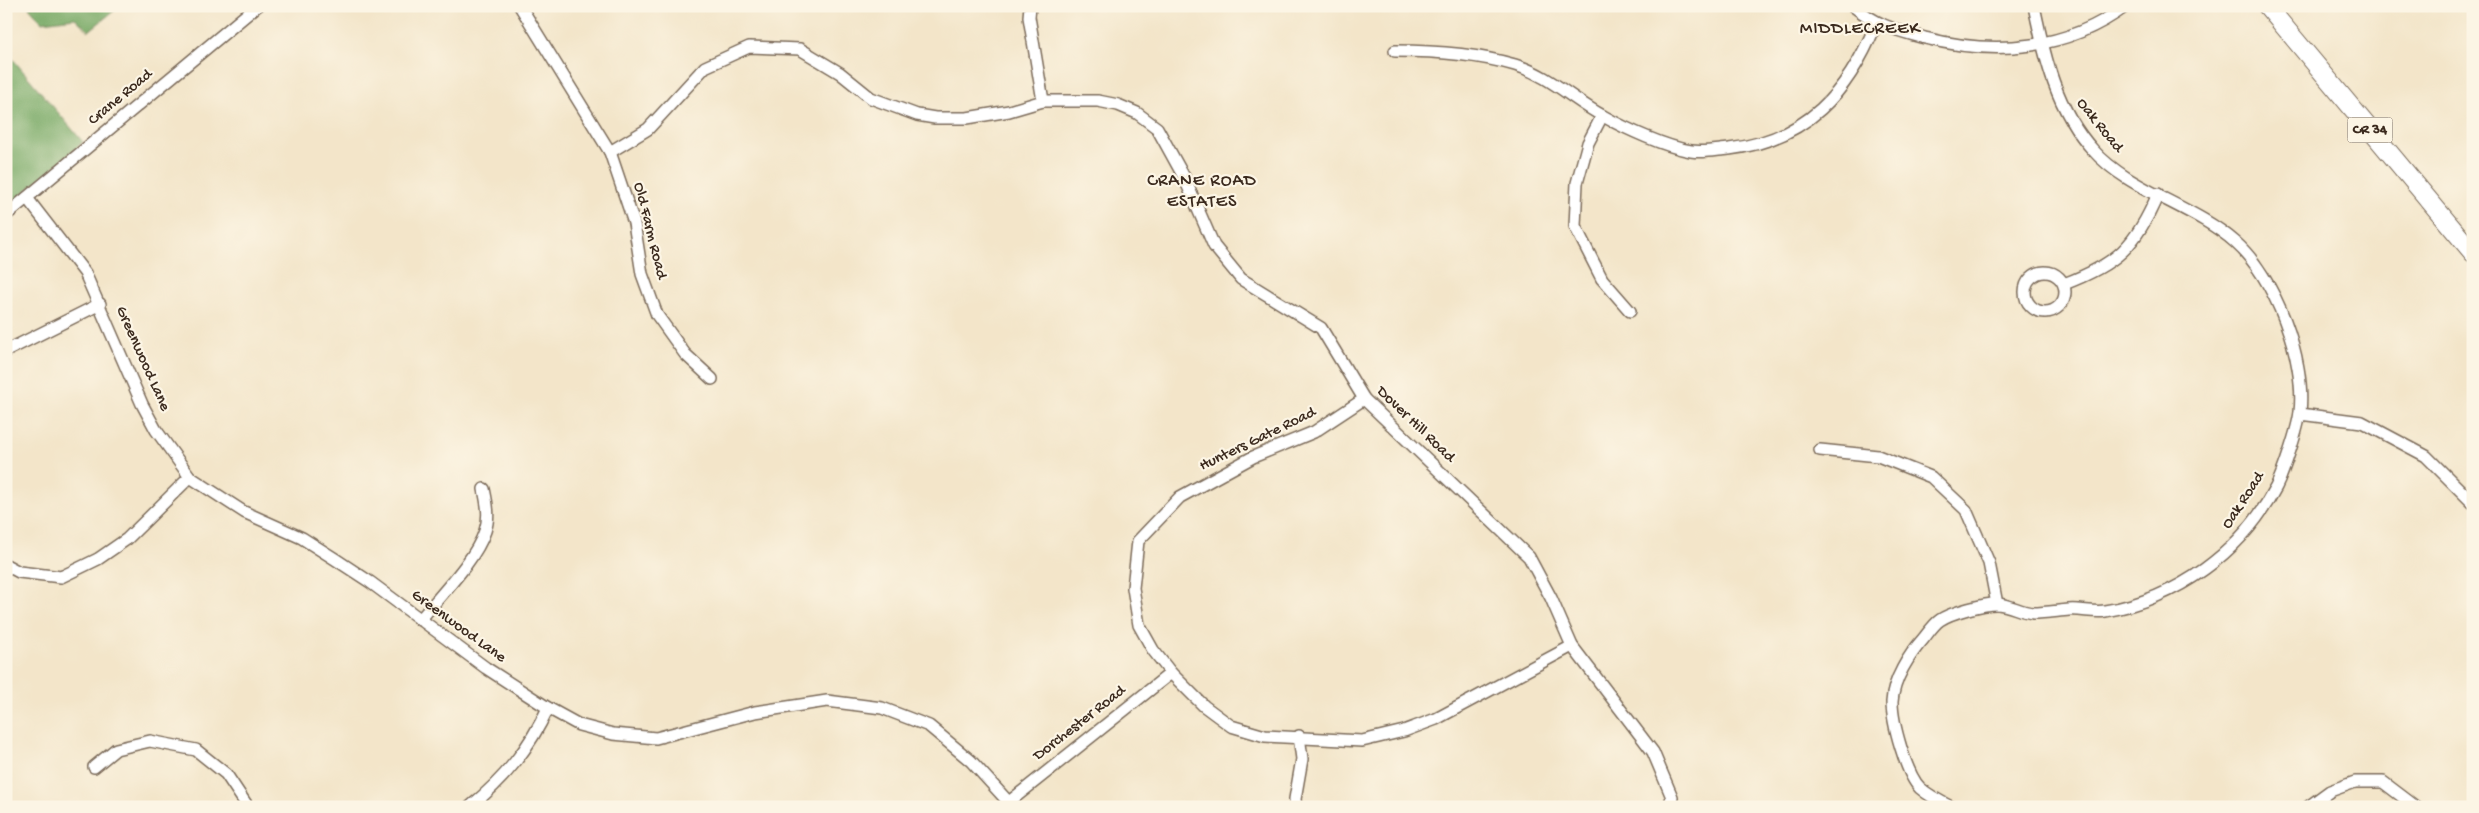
<svg xmlns="http://www.w3.org/2000/svg" width="2479" height="813" font-family="'Gochi Hand',sans-serif">
<rect width="100%" height="100%" fill="#fcf5e5"/>
<filter id="ink" filterUnits="userSpaceOnUse"><feTurbulence type="fractalNoise" baseFrequency=".02" numOctaves="2"/><feDisplacementMap in="SourceGraphic" scale="10" xChannelSelector="R" yChannelSelector="G"/><feConvolveMatrix kernelMatrix="1 2 1 2 8 2 1 2 1" color-interpolation-filters="sRGB"/></filter>
<filter id="wash" filterUnits="userSpaceOnUse"><feTurbulence type="fractalNoise" baseFrequency=".0096" numOctaves="4" result="noise"/><feDisplacementMap in="SourceGraphic" scale="20" xChannelSelector="R" yChannelSelector="G"/><feGaussianBlur stdDeviation="1.12" result="paint"/><feColorMatrix in="noise" values="0 0 0 0 0 0 0 0 0 0 0 0 0 0 0 0 0 1.4 0 .05"/><feComposite in="paint" operator="in"/></filter>
<g filter="url(#wash)">
<rect width="100%" height="100%" fill="#f3e5c9"/>
<!-- forest -->
<g fill="#77a965" stroke="#596a42">
<polygon points="28,6 120,6 89,31 75,18 42,22"/>
<polygon points="6,51 83,142 6,208"/>
</g>
</g>
<g filter="url(#ink)">
<g fill="none" stroke-linecap="round" stroke-linejoin="round">
<!-- minor casing -->
<g stroke="#7b6b5a" stroke-width="14">
<g id="minor">
<polyline points="520,6 610,152 634,223 642,274 657,315 685,354 712,379"/>
<polyline points="1030,6 1029,17 1043,101"/>
<path d="M1853 6C1880 27 1893 29 1925 38 1995 56 2067 50 2126 6"/>
<path d="M1395 51C1435 51 1477 54 1515 65 1549 75 1573 100 1603 116 1626 129 1666 147 1691 151 1703 153 1717 150 1729 149 1806 140 1848 93 1876 24"/>
<polyline points="1602,116 1588,143 1577,183 1575,226 1602,279 1630,311"/>
<polyline points="610,152 648,129 705,67 749,47 800,49 840,73 871,98 917,115 935,118 967,118 1009,111 1043,101 1098,101 1118,105 1137,113 1157,128 1184,177 1214,246 1241,279 1321,328 1364,399 1529,557 1551,598 1572,646 1653,752 1672,797 1669,807"/>
<polyline points="27,198 85,273 142,404 156,430 190,477 244,512 302,538 335,559 370,582 486,668 548,708 579,725 613,734 656,738 755,712 827,701 882,708 929,726 971,761 1013,807"/>
<polyline points="6,215 257,6"/>
<circle cx="2045" cy="292" r="20"/>
<path d="M2064 284C2117 264 2136 246 2158 194"/>
<polyline points="6,351 100,304"/>
<polyline points="1364,399 1314,432 1253,457 1180,497 1138,541 1133,588 1139,625 1153,650 1171,673 1204,706 1231,726 1265,736 1362,741 1404,731 1436,719 1572,646"/>
<polyline points="2300,414 2362,422 2426,456 2473,503"/>
<polyline points="1820,450 1878,456 1931,477 1966,510 1989,563 1997,604"/>
<polyline points="6,565 19,572 61,577 98,559 127,539 190,477"/>
<path d="M420 620C440 595 475 561 485 531 490 517 487 503 484 489"/>
<polyline points="94,767 116,749 150,741 196,750 226,774 248,807"/>
<polyline points="1009,802 1171,673"/>
<path d="M470 807C505 778 529 749 548 708"/>
<polyline points="1296,807 1295,799 1302,759 1299,736"/>
<path d="M1951 807C1941 802 1928 795 1920 788 1906 774 1892 722 1892 702 1893 680 1909 655 1924 638 1928 633 1934 624 1940 620 1950 613 1985 603 1998 604 2010 605 2021 612 2033 613 2045 613 2057 611 2069 610 2081 609 2094 613 2105 611 2177 599 2242 552 2276 487 2283 473 2298 429 2300 412 2306 359 2275 277 2235 242 2193 205 2129 191 2093 150 2056 109 2045 59 2034 6"/>
<polyline points="2308,807 2330,791 2355,782 2383,782 2416,807"/>
</g>
</g>
<!-- primary casing -->
<g stroke="#7b6b5a" stroke-width="20">
<polyline id="primary" points="2267,6 2473,253"/>
</g>
<!-- minor -->
<use href="#minor" stroke="#fff" stroke-width="11"/>
<!-- primary -->
<use href="#primary" stroke="#fff" stroke-width="18"/>
</g>
</g>
<g text-anchor="middle" dominant-baseline="central" stroke-width="4.5" stroke-linejoin="round" paint-order="stroke">
<!-- shield labels -->
<rect fill="#fcf5e5" stroke="#75675a" stroke-width="1" x="2347.5" y="117.5" width="45" height="25" rx="4"/>
<g font-size="15" font-weight="bold" fill="#3b2a1e">
<text x="2370" y="130">CR 34</text>
</g>
<!-- street labels -->
<g font-size="16" fill="#3b2a1e" stroke="#fcf5e5">
<text transform="translate(121 98) rotate(-40)">Crane Road</text>
<text transform="translate(2099 126) rotate(51)">Oak Road</text>
<text transform="translate(649 231) rotate(76)">Old Farm Road</text>
<text transform="translate(142 359) rotate(66)">Greenwood Lane</text>
<text transform="translate(1415 425) rotate(44)">Dover Hill Road</text>
<text transform="translate(1258 440) rotate(-26)">Hunters Gate Road</text>
<text transform="translate(2244 501) rotate(-57)">Oak Road</text>
<text transform="translate(458 627) rotate(36)">Greenwood Lane</text>
<text transform="translate(1080 724) rotate(-38)">Dorchester Road</text>
</g>
<!-- neighbourhood labels -->
<g font-size="18" letter-spacing="1" fill="#3b2a1e" stroke="#fcf5e5">
<text x="1860" y="29">MIDDLECREEK</text>
<text x="1202" y="181">CRANE ROAD<tspan x="1202" dy="21">ESTATES</tspan></text>
</g>
</g>
<!-- margin -->
<rect width="2479" height="813" fill="none" stroke="#fcf5e5" stroke-width="25"/>
</svg>
